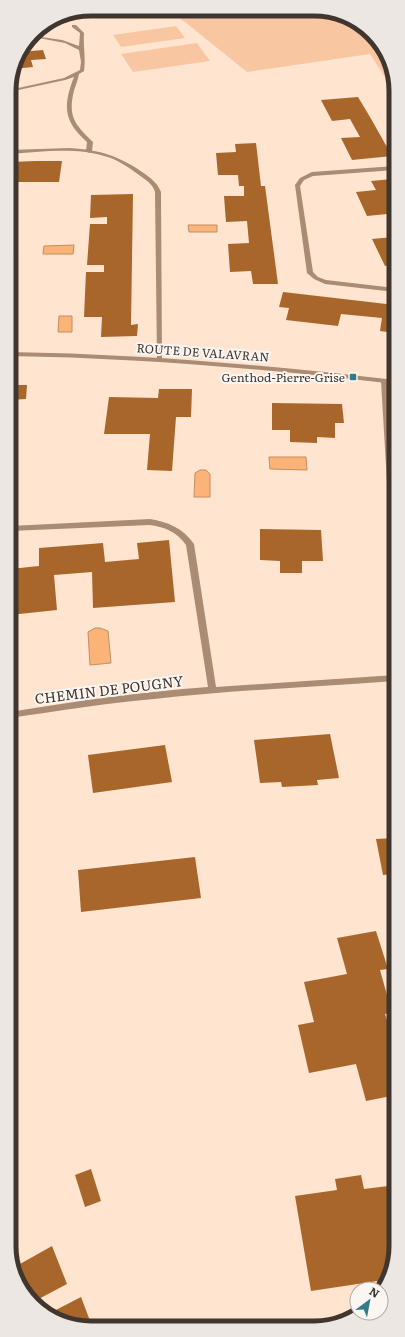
<svg xmlns="http://www.w3.org/2000/svg" width="405" height="1337" font-family="Literata,serif">
<rect width="100%" height="100%" fill="#ffe4d0"/>
<!-- green -->
<g fill="#f8c7a2">
<polygon points="170,10 331,11 372,33 394,75 394,91 370,54 247,72"/>
<polygon points="176,26 185,38 121,47 113,35"/>
<polygon points="197,43 210,61 133,72 121,54"/>
</g>
<!-- water -->
<g fill="#fbb378" stroke="#c38e62">
<polygon points="188,225 217,225 217,232 189,232"/>
<polygon points="74,245 73,254 43,254 44,246"/>
<polygon points="59,316 72,316 72,332 58,332"/>
<polygon points="269,457 306,457 307,470 270,469"/>
<polygon points="200,470 206,470 210,474 210,497 194,497 195,473"/>
<polygon points="95,628 100,628 108,631 111,663 90,665 88,632"/>
</g>
<!-- building -->
<g fill="#a9662a">
<polygon points="43,50 46,59 31,60 33,67 13,69 15,59 20,52"/>
<polygon points="358,97 370,117 392,156 352,160 341,138 360,137 350,119 332,121 321,100"/>
<polygon points="256,143 261,186 265,186 278,284 253,284 251,271 230,272 228,244 249,243 247,221 226,222 224,196 244,196 244,186 239,186 238,175 218,175 216,153 236,152 235,144"/>
<polygon points="36,161 62,161 59,182 16,182 17,173 9,173 9,162"/>
<polygon points="392,179 395,184 395,265 385,266 372,239 393,237 388,227 393,226 387,214 367,216 356,192 376,190 371,181"/>
<polygon points="133,194 131,325 138,324 137,336 101,337 102,317 84,317 86,272 104,272 104,265 87,265 90,224 107,224 107,217 90,218 91,195"/>
<polygon points="283,292 395,305 395,333 380,331 382,318 341,314 338,326 286,320 289,308 279,307"/>
<polygon points="10,385 27,385 26,399 10,400"/>
<polygon points="159,389 192,389 191,417 176,417 172,471 147,470 150,434 104,434 109,397 158,398"/>
<polygon points="272,403 342,404 344,423 335,423 335,438 317,437 317,443 290,442 290,430 272,430"/>
<polygon points="260,529 321,530 323,561 302,561 302,573 280,573 280,561 260,560"/>
<polygon points="169,540 175,602 93,608 92,572 54,575 57,610 10,615 10,569 39,566 39,548 103,543 105,562 139,559 137,543"/>
<polygon points="330,734 339,778 317,780 318,785 282,787 281,782 260,783 254,740"/>
<polygon points="165,745 172,782 93,793 88,755"/>
<polygon points="395,838 395,874 383,875 376,839"/>
<polygon points="195,857 201,898 81,912 78,870"/>
<polygon points="376,931 388,969 380,970 392,1013 385,1014 396,1049 396,1095 366,1101 356,1064 309,1073 298,1025 314,1022 304,982 347,974 337,938"/>
<polygon points="91,1169 101,1201 85,1207 75,1175"/>
<polygon points="361,1175 364,1189 396,1185 396,1252 387,1274 383,1275 384,1280 311,1291 295,1196 337,1190 335,1179"/>
<polygon points="52,1246 67,1284 33,1302 20,1264"/>
<polygon points="81,1297 92,1326 74,1326 50,1313"/>
</g>
<g fill="none" stroke-linecap="round" stroke-linejoin="round">
<!-- service -->
<path fill="#aa8b73" fill-rule="evenodd" d="M72 25H76L84 33C83 46 86 58 84 71L79 74C78 81 74 88 73 95 68 119 78 127 93 142L92 151 89 153 86 151 87 142C63 121 63 105 74 77L65 80 9 92V90L64 78 80 70 81 62 79 50 65 43 39 38 41 37 62 40 79 46 80 33 72 27Z"/>
<!-- minor -->
<g fill="#aa8b73" fill-rule="evenodd">
<path d="M70 148C100 150 120 156 145 174 152 179 158 184 161 192L162 360H158L157 359 155 192C153 184 146 180 139 175 128 167 117 159 104 156 74 147 40 152 9 154V150Z"/>
<polygon points="395,166 395,170 313,176 304,180 300,186 313,272 318,277 326,280 395,288 395,292 325,284 314,279 307,273 295,185 300,178 312,172"/>
<polygon points="384,379 387,381 395,496 395,554 391,551 381,381"/>
<path d="M150 519C168 522 183 528 194 544L216 687 395 675V681C315 687 234 690 154 699 105 703 58 711 10 718V712C76 701 141 692 208 687L186 545C177 532 165 527 150 525L10 531V526Z"/>
</g>
<!-- tertiary -->
<path fill="#aa8b73" fill-rule="evenodd" d="M9 352C139 354 267 365 395 380V384C267 369 139 358 9 356Z"/>
</g>
<!-- markers -->
<rect fill="#347b86" stroke="#fbf6f2" stroke-width="1.5" x="349" y="373" width="8" height="8" rx="2"/>
<g text-anchor="middle" dominant-baseline="central" stroke-width="4" stroke-linejoin="round" paint-order="stroke">
<!-- far-street labels -->
<g font-size="12" fill="#40362e" stroke="#fbf6f2">
<text transform="translate(203 352) rotate(4)">ROUTE DE VALAVRAN</text>
</g>
<!-- far-poi labels -->
<g font-size="12" fill="#40362e" stroke="#fbf6f2" text-anchor="end">
<text x="345" y="377">Genthod-Pierre-Grise</text>
</g>
<!-- street labels -->
<g font-size="14" fill="#40362e" stroke="#fbf6f2">
<text transform="translate(109 689) rotate(-7)">CHEMIN DE POUGNY</text>
</g>
</g>
<!-- crop -->
<path d="M0 0H405V1337H0ZM91 16H314A75 75 0 0 1 389 91V1246A75 75 0 0 1 314 1321H91A75 75 0 0 1 16 1246V91A75 75 0 0 1 91 16Z" fill="#ece7e2" fill-rule="evenodd"/>
<path fill="none" stroke="#40362e" stroke-width="5" d="M91 16H314A75 75 0 0 1 389 91V1246A75 75 0 0 1 314 1321H91A75 75 0 0 1 16 1246V91A75 75 0 0 1 91 16Z"/>
<!-- north arrow -->
<g transform="translate(369 1301) rotate(32)"><circle r="19" fill="#fbf6f2" stroke="#b0a9a4"/>
<path d="M0-3L7 15L0 10L-7 15Z" fill="#347b86"/>
<text y="-6" font-size="11" font-weight="bold" text-anchor="middle" fill="#40362e">N</text>
</g>
</svg>
